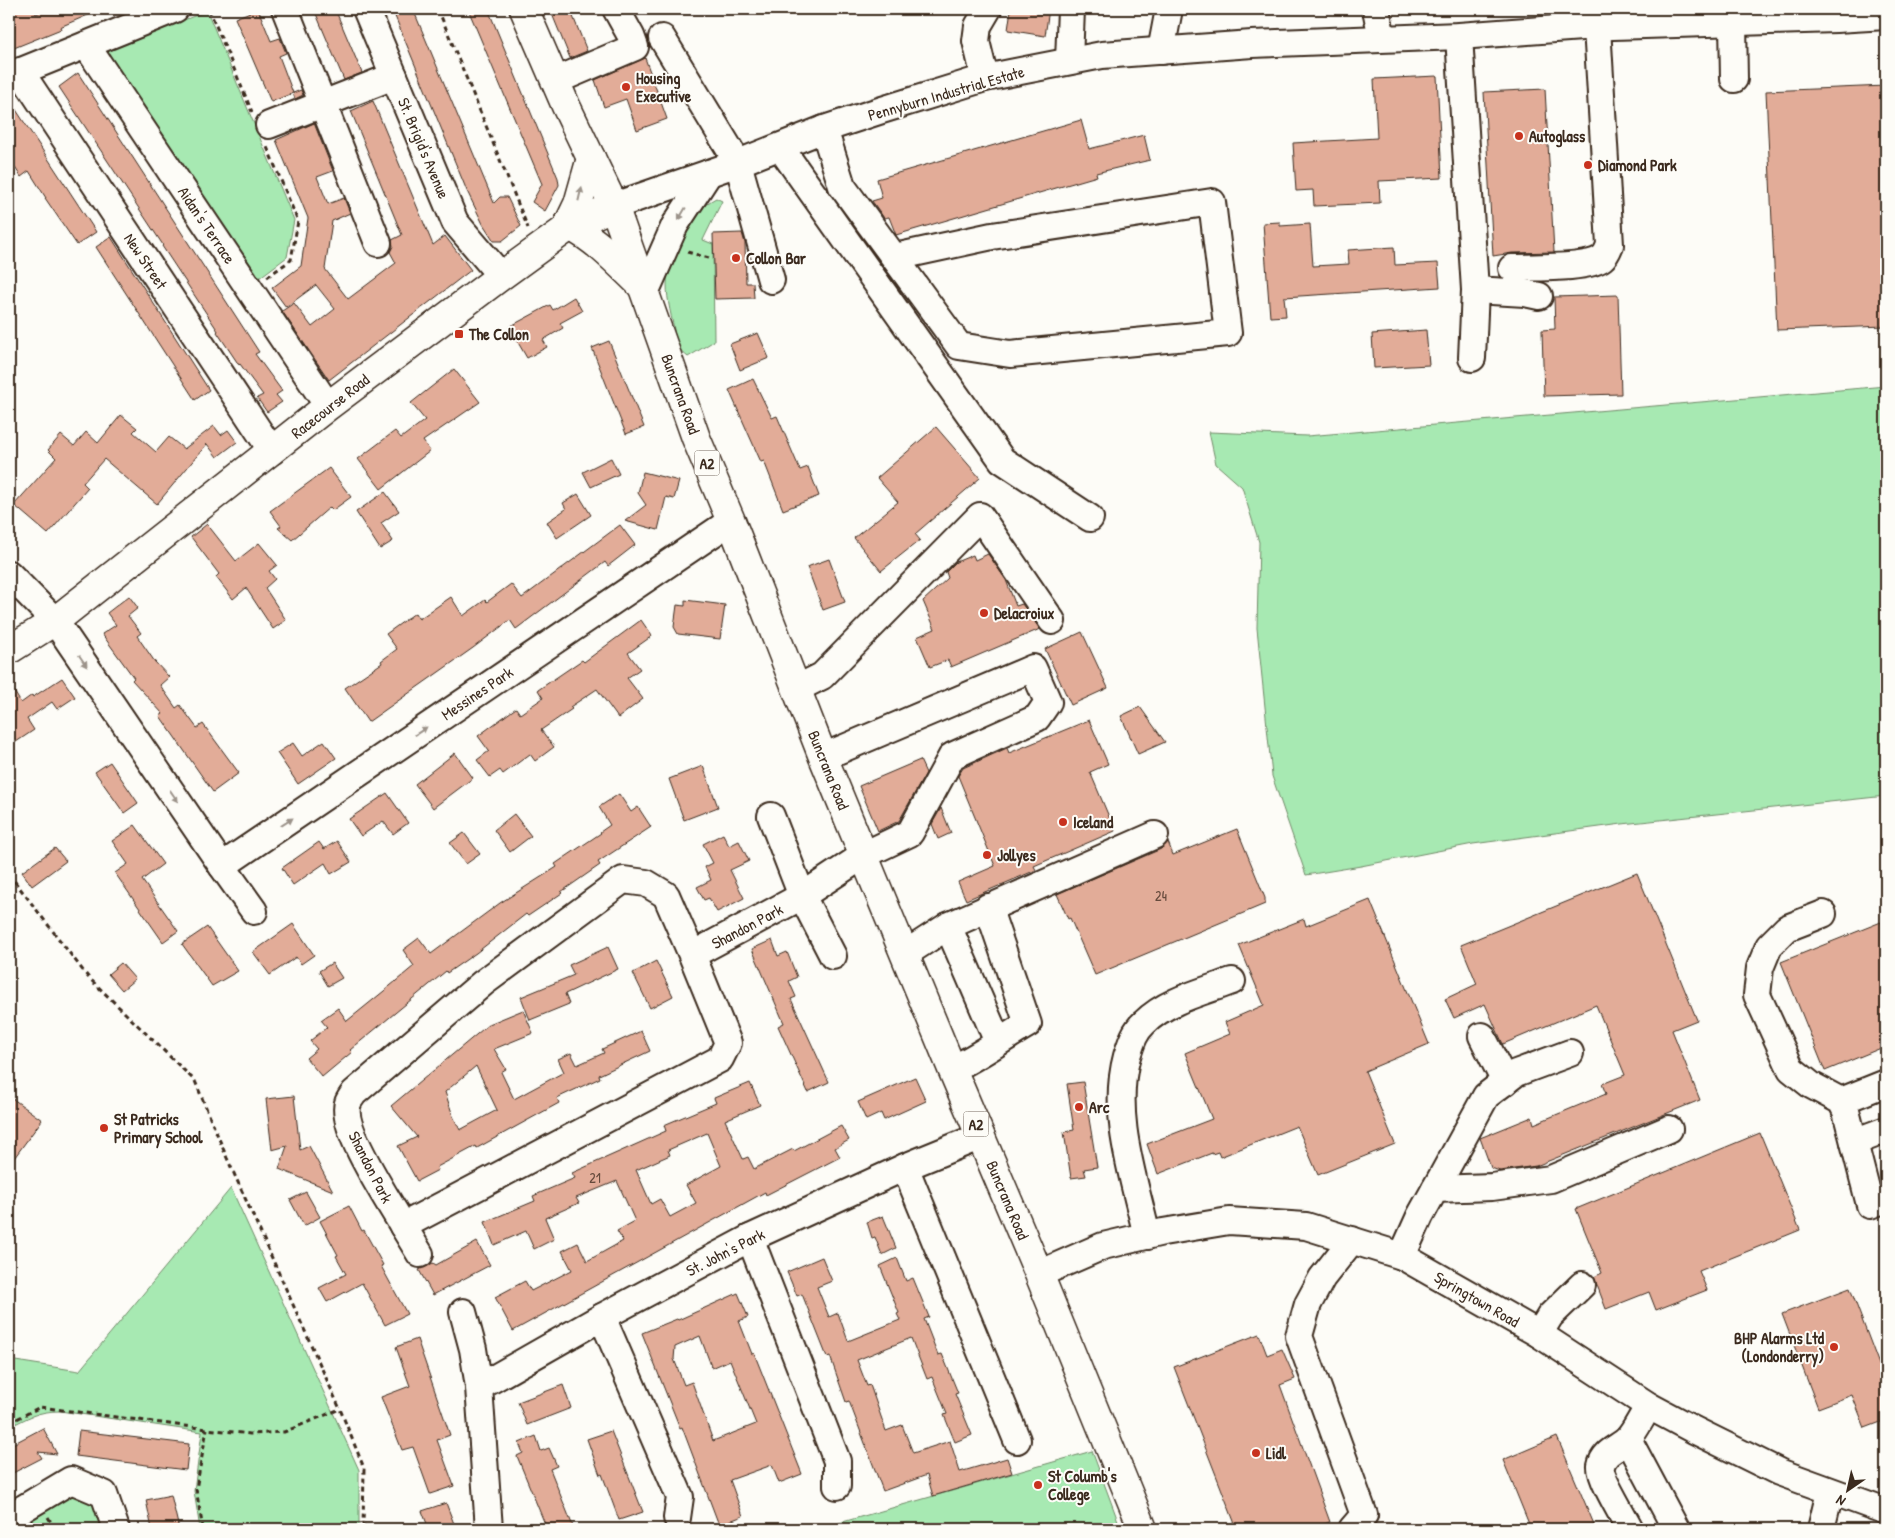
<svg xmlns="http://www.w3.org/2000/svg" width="1895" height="1538" font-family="'Patrick Hand',sans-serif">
<rect width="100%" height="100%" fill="#fdfcf7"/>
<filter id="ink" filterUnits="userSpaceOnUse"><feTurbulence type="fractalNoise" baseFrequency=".02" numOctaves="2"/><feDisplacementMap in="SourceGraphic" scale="10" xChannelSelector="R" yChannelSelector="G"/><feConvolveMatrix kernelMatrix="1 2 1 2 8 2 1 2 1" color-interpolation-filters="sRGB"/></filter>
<g filter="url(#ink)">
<!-- green -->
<g fill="#a7e9b2" stroke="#718a68">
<polygon points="207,11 294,220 287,257 255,281 106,52 110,49"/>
<path d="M716 198 722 201 703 240 713 244 714 341 688 357C674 346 676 340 673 324 663 282 664 265 688 228 696 215 702 205 716 198Z"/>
<polygon points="1886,386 1886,796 1622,824 1473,844 1361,866 1306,875 1272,776 1257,628 1259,542 1242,487 1216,464 1209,432 1307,436"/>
<path d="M231 1188 359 1470V1529H200L194 1491 202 1432 60 1411C37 1411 28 1418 9 1427V1360L79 1371Z"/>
<polygon points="1092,1451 1121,1529 818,1529"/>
<polygon points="72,1493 92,1500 103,1529 33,1529 28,1520"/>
</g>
<!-- building -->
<g fill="#e2ac98" stroke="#3b2a1e" fill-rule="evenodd">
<polygon points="17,9 34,9 36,14 48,9 102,9 60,27 61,29 9,50 9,12"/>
<polygon points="258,9 271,41 280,38 286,53 279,56 293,93 301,90 303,95 295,99 293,93 271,102 235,18"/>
<polygon points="314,9 335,9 362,73 344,80"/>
<polygon points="392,9 413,9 494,203 500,197 507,197 521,226 502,241 494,241 483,224 467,191"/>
<polygon points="468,9 488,9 558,178 559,185 545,211 532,202 542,184"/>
<polygon points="550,9 570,9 587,51 570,58"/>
<polygon points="1011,9 1049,9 1045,36 1008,30"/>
<polygon points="645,58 667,119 637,130 626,99 604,107 595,80"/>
<polygon points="78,73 259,352 255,354 282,391 276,395 282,402 267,412 257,398 263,395 240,364 239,365 217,332 218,331 162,246 163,245 59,87"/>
<polygon points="1437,76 1442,178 1379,181 1380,203 1314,206 1313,190 1296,191 1293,143 1377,138 1374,79"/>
<polygon points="1886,86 1886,326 1777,330 1766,91"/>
<polygon points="1545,89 1554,252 1512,253 1493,256 1484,92"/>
<polygon points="9,99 96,232 77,245 45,198 46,198 29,171 21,177 14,166 9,170"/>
<polygon points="373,101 433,245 445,236 471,270 329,380 282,311 294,303 312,327 335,309 316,285 286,307 272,288 301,266 308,218 276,140 314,123 333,171 317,177 328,204 344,198 350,213 332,221 325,269 348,299 396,263 390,252 393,246 392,240 402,235 351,111"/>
<polygon points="1081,120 1089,149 1144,135 1150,160 1096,173 1097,176 896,235 889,217 884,218 872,201 882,198 877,179"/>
<polygon points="1280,222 1280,226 1310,224 1313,266 1349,264 1348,250 1394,247 1395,265 1438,263 1440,287 1284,297 1286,316 1270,317 1263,223"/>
<polygon points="742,233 745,243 746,283 753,283 754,298 715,299 713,234"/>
<polygon points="111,237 209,390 195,400 96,247"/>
<polygon points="1618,295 1621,394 1544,396 1542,330 1555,329 1554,297"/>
<polygon points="574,297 582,311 560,323 563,328 543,340 547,347 527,358 509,327 550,305 553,310"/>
<polygon points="1426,330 1429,365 1374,368 1372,334"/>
<polygon points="758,333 769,358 740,370 730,344"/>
<polygon points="609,341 644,427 626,434 592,348"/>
<polygon points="454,369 480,402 423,441 430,451 381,489 358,459 395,431 401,438 425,420 411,403"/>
<polygon points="753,379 772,418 777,416 800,470 808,467 819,496 783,510 764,461 761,462 729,390"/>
<polygon points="121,415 137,428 133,432 156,452 169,437 184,449 214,426 221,435 228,430 237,442 217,457 207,444 157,504 104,459 83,483 88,488 48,534 14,505 56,458 48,450 61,435 74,446 86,432 98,443"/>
<polygon points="936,427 980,478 915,534 920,540 881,571 854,538 898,502 877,478"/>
<polygon points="611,458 619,474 591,487 583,472"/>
<polygon points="329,468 351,497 333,510 330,507 292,540 278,528 281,526 270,511"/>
<polygon points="643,472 679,481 674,499 666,497 658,530 625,521 646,505 638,493"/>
<polygon points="385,492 399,511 381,523 393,541 380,549 356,512"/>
<polygon points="578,494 591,515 557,538 547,522 566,509 563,503"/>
<polygon points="207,524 236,561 259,543 277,565 269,571 275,579 265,588 286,620 273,629 246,588 233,599 216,577 219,574 191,537"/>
<polygon points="620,525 635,545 608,566 605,562 516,629 510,620 473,648 368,722 345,688 382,663 381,661 397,649 386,634 415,613 419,619 451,597 463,616 485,600 487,602 511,584 522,598"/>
<polygon points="988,554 1006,580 1016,606 1022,604 1040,629 951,667 948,660 930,667 917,637 935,629 923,601 948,578 946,572 956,562 973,555 975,560"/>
<polygon points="829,559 845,602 823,610 807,567"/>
<polygon points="129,596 138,608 128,616 141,633 137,636 155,662 169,677 160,685 176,708 180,705 197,728 203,724 239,773 213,792 160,716 163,714 132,680 134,678 102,634 116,625 107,613"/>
<polygon points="685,600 725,605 720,639 678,634 674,627 677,605 685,606"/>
<polygon points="641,620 652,636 628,653 640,669 627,678 643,699 618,718 597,689 570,707 572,709 541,730 554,747 535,761 530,754 503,774 500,770 490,777 477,760 489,751 478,736 516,708 520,714 543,698 538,690 582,660 584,662"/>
<polygon points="1082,632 1108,688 1071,705 1045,649"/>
<polygon points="62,678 75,697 57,709 52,702 27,719 34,730 16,742 9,731 9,683 21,703 32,695 33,697"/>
<polygon points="1140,707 1165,742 1138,754 1121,716"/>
<polygon points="1089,720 1108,764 1090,772 1115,831 1034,866 1036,870 966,900 958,882 995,866 958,776 963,768 1007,748 1009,753"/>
<polygon points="324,741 336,758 298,784 277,753 293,743 302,756"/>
<polygon points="455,753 473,778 433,808 415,784"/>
<polygon points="920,760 926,773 899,821 878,831 859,786"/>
<polygon points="110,762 138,803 124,813 95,772"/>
<polygon points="703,766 718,807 684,820 669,779"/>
<polygon points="387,793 408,823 393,834 383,821 361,836 349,819"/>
<polygon points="619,794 631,812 638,807 651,827 598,862 600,865 561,892 562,893 528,916 526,914 476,953 447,973 446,971 350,1050 352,1052 322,1077 306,1058 317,1049 310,1041 327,1027 321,1020 338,1008 347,1021 384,991 414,966 403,950 419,938 431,954 500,903 557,867 555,864 601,833 600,832 610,825 599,807"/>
<polygon points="941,808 951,833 938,839 932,824"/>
<polygon points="514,814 531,836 510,852 494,830"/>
<polygon points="135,825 163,864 142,880 178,931 163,942 115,873 128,864 112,841"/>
<polygon points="1237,829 1265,898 1265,904 1095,975 1070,918 1068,919 1057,894 1161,849 1168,842 1173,855"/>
<polygon points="464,833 480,854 466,864 450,843"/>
<polygon points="723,834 729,846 739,841 749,861 730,870 744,898 717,912 709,898 704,900 697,887 711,880 705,867 713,863 703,844"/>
<polygon points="337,841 351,862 331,874 325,863 293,885 282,868 319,842 324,849"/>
<polygon points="55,848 66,861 32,886 22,872"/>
<polygon points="1637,873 1697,1020 1672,1030 1700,1100 1536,1166 1500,1171 1491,1168 1480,1138 1532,1117 1534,1124 1606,1094 1602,1084 1625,1075 1596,1005 1503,1044 1485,1004 1454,1018 1445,999 1477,984 1461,945"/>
<polygon points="1370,900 1429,1044 1365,1071 1395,1144 1318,1175 1297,1126 1220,1157 1218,1152 1212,1154 1212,1153 1158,1174 1147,1144 1212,1119 1185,1053 1230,1034 1225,1022 1264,1005 1239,945 1304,919 1306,926"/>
<polygon points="1881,922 1886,935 1886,1046 1825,1071 1781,962"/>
<polygon points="293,924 314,955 301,964 296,957 270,975 253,952"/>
<polygon points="207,927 238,971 212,986 182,944"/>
<polygon points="772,940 778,956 787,952 797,977 789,981 796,997 791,999 829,1082 808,1092 778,1026 784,1023 752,949"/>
<polygon points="608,947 618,969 565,994 569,1004 530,1020 521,997 574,975 569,965"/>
<polygon points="656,961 673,996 650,1008 633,973"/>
<polygon points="121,963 135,979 122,990 108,974"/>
<polygon points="332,963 342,978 328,986 319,971"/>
<path d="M523 1010 533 1033 494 1049 506 1069 501 1072 514 1099 564 1072 558 1059 571 1053 577 1065 604 1053 602 1049 641 1031 650 1051 599 1075 600 1078 557 1098 559 1103 477 1148 476 1146 437 1167 438 1170 417 1181 398 1146 417 1137 391 1106 489 1024ZM476 1066 497 1110 460 1130 453 1116 445 1092Z"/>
<polygon points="915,1077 926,1101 884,1120 881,1113 866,1120 858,1102"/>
<polygon points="1083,1082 1097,1167 1084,1169 1086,1176 1071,1178 1064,1132 1074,1130 1067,1084"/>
<path d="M750 1083 760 1105 725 1120 743 1159 748 1157 754 1169 793 1149 794 1151 841 1126 849 1140 835 1148 840 1157 766 1195 765 1192 513 1331 495 1297 525 1281 531 1291 572 1270 562 1251 578 1243 587 1261 623 1241 617 1231 635 1221 617 1181 576 1198 579 1203 545 1218 554 1239 534 1249 526 1231 494 1245 485 1222 535 1201 533 1196 575 1178 572 1173 666 1131 664 1125 716 1103 714 1098ZM707 1133 721 1166 686 1185 696 1203 670 1217 660 1199 651 1204 636 1170 670 1155 668 1150Z"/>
<polygon points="9,1096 42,1120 9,1165"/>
<polygon points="294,1096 300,1150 309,1146 333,1191 279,1169 287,1146 272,1150 266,1099"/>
<polygon points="1760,1133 1800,1230 1699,1271 1707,1290 1656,1310 1649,1292 1606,1309 1594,1277 1602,1273 1576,1209"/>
<polygon points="306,1192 320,1217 304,1226 290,1200"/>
<polygon points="349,1206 362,1231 364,1230 383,1265 381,1266 407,1314 385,1325 362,1283 327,1302 319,1288 346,1274 336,1256 338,1255 320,1221"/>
<polygon points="883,1216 896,1248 882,1255 875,1237 872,1238 867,1222"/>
<polygon points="477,1242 490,1265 433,1295 419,1270 433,1263 436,1265"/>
<polygon points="822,1257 832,1281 817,1287 829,1317 838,1313 848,1341 900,1320 897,1314 899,1313 880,1266 897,1258 906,1281 913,1278 929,1317 924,1319 938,1355 942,1354 958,1393 955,1394 972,1435 955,1442 944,1415 947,1414 932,1377 927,1379 911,1338 857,1360 867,1386 870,1385 886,1431 902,1425 913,1453 950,1441 960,1472 1007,1458 1012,1473 933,1496 927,1475 883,1491 849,1401 846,1402 830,1356 827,1357 802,1294 797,1296 787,1272"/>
<polygon points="1850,1288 1886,1383 1886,1420 1865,1428 1852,1395 1818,1408 1782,1314"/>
<path d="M738 1293 748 1317 739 1321 752 1354 754 1353 802 1474 779 1483 772 1465 730 1480 743 1516 719 1525 682 1427 680 1428 642 1333 677 1319 678 1320ZM700 1336 712 1368 730 1360 756 1424 713 1441 692 1382 684 1385 674 1359 675 1347Z"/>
<polygon points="1259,1334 1267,1355 1282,1349 1295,1379 1280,1385 1330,1522 1310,1529 1237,1529 1174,1367"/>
<polygon points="417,1339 450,1435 437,1440 454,1486 430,1494 413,1447 402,1450 381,1397 410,1386 396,1347"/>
<polygon points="563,1385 571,1408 527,1425 518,1402"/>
<polygon points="43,1428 57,1454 38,1452 42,1458 9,1475 9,1446"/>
<polygon points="79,1431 189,1444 186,1470 76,1456"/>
<polygon points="611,1431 643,1512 619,1520 602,1474 600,1475 587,1439"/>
<polygon points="536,1436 541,1451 549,1448 557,1466 550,1469 574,1529 547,1529 517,1456 523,1453 519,1443"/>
<polygon points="1557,1437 1596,1529 1531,1529 1503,1460"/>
<polygon points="171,1495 179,1529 152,1529 146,1500"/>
<polygon points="446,1503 456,1529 429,1529 422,1511"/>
</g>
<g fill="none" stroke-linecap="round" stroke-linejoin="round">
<!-- minor casing -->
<g stroke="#3b2a1e" stroke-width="30">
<g id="minor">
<polyline points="285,9 378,243"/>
<polyline points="366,9 455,222 501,276"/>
<polyline points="1376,9 1382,38"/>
<polyline points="1733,22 1734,79"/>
<polyline points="1459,36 1475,290 1525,293 1539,296"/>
<polyline points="662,38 738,163 771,280"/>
<polyline points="86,45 328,406"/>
<polyline points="1161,51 1169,9"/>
<polyline points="1069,61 1071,9"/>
<polyline points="20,71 272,451"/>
<polyline points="9,76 175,9"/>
<polyline points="985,78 976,41 978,26 988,9"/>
<polyline points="555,81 635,47 631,36 616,9"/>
<polyline points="269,125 394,76"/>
<polyline points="824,129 842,186 959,346 1010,354 1228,333 1212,202 992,236 895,257"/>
<polyline points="780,147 1002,460 1090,518"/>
<polyline points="614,206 738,163 824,129 882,110 985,78 1102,55 1252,44 1459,36 1582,27 1836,19 1886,16"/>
<path d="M1512 268C1532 267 1588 269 1602 258 1606 255 1608 250 1610 245L1597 27"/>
<polyline points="645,293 675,225 709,173"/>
<polyline points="1472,358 1475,290"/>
<polyline points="9,574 55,621 222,866 731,521"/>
<polyline points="796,689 822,676 980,516 1052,621"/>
<polyline points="771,816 802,896 833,956"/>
<polyline points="222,866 254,911"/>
<polyline points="1823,914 1787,928 1769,946 1760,968 1757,995 1791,1069 1811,1085 1841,1101 1846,1111 1870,1205 1886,1199"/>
<polyline points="948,926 998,1042"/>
<polyline points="905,954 948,926 1155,835"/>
<path d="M692 955 728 1043 720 1059 403 1226C390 1203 339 1127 348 1103 349 1100 352 1096 354 1093L483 983 623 880 646 883 666 895 692 955 802 896 864 855 910 833 952 756 1037 718 1048 702 1033 668 823 757"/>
<polyline points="1482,1036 1505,1082"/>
<path d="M952 1069C979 1057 1002 1039 1028 1024L988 907"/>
<polyline points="1841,1101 1886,1083"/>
<polyline points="1854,1142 1886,1130"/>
<polyline points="905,1167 1017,1440"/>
<polyline points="1435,1189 1486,1096 1516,1073 1570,1053"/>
<polyline points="403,1226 420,1254"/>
<path d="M1147 1236C1134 1178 1111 1115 1127 1056 1131 1044 1134 1032 1144 1023 1167 1000 1203 992 1232 981"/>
<polyline points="750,1238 837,1461 837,1486"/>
<polyline points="1402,1256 1420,1216 1435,1189 1492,1187 1551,1179 1669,1129"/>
<polyline points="1039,1274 1103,1246 1163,1232 1229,1221 1306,1226 1402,1256 1539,1334 1649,1406 1694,1430 1779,1472 1886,1511"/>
<polyline points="463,1312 473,1349 479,1387 489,1529"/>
<polyline points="602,1317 680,1497 677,1518"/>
<polyline points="1539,1334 1550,1316 1582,1285"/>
<polyline points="479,1387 602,1317 750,1238 905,1167 981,1136"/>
<polyline points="1628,1439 1676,1529"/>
<polyline points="9,1517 71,1480 104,1494 116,1529"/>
<polyline points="1352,1529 1364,1515 1299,1336 1308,1304 1322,1278 1352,1240"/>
<path d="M1630 1529C1624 1517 1599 1477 1601 1466 1604 1451 1619 1448 1628 1439 1636 1430 1642 1416 1649 1406"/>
<polyline points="1821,1529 1830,1492"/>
</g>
</g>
<!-- major casing -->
<g stroke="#3b2a1e" stroke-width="31">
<g id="major">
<path d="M570 226C598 241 619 264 642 286"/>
<polyline points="566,229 578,204 591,158"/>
<polyline points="9,650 55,621 328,406 501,276 570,226 614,206"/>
</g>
</g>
<!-- highway casing -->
<g stroke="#3b2a1e" stroke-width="31">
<polyline id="highway" points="524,9 566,106 614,206 696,438 731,521 823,757 952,1069 1039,1274 1143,1529"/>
</g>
<!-- path -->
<g stroke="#3b2a1e" stroke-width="3" stroke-dasharray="5 4" stroke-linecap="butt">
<polyline points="209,9 252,112"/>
<polyline points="438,9 528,228"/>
<polyline points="687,252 709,258"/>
<polyline points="267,277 291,260 298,221 267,147"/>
<polyline points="9,874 88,977 195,1081 227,1158 340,1409 364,1468 363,1529"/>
<polyline points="9,1423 40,1407 207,1429 250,1434 284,1432 340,1409"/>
<polyline points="48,1517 55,1529"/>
<polyline points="203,1529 196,1489 207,1429"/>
</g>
<!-- minor -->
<use href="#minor" stroke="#fdfcf7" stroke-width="26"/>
<!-- major -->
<use href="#major" stroke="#fdfcf7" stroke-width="28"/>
<!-- highway -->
<use href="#highway" stroke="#fdfcf7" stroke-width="28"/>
</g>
<!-- one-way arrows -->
<defs><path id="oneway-solid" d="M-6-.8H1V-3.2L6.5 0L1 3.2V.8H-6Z" transform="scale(1.25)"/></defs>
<g fill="#9c938a">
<use href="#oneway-solid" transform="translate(580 194) rotate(-77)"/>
<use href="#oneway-solid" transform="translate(682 214) rotate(120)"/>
<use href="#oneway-solid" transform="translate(83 661) rotate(56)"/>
<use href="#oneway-solid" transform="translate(421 731) rotate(-34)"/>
<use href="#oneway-solid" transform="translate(174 796) rotate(55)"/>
<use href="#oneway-solid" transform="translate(287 822) rotate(-34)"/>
</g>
</g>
<!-- markers -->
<g fill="#c8321e" stroke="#fdfcf7" stroke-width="2">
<circle cx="626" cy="87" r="5"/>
<circle cx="1519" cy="136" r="5"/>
<circle cx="1588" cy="165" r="5"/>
<circle cx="736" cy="258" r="5"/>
<rect x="454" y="329" width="10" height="10" rx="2.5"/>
<circle cx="984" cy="613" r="5"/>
<circle cx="1063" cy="822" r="5"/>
<circle cx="987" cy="855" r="5"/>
<circle cx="1079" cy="1107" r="5"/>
<circle cx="104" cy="1128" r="5"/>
<circle cx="1834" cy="1347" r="5"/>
<circle cx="1256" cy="1453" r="5"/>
<circle cx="1038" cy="1485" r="5"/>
</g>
<g text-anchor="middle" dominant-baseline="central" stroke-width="4" stroke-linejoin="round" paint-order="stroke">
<!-- number labels -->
<g font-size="14" fill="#654a3c">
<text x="1161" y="895">24</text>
<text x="595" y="1177">21</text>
</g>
<!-- shield labels -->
<g fill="#fdfcf7" stroke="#75695f" stroke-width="1">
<rect x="694.5" y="450.5" width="25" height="25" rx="4"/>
<rect x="963.5" y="1111.5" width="25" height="25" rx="4"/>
</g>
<g font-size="15" font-weight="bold" fill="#3b2a1e">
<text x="707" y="463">A2</text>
<text x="976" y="1124">A2</text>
</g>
<!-- poi labels -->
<g font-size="16" font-weight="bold" fill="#3b2a1e" stroke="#fdfcf7" text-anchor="start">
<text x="636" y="78">Housing<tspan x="636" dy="18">Executive</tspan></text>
<text x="1529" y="136">Autoglass</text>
<text x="1598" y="165">Diamond Park</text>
<text x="746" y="258">Collon Bar</text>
<text x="469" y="334">The Collon</text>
<text x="994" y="613">Delacroiux</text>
<text x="1073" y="822">Iceland</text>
<text x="997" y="855">Jollyes</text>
<text x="1089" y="1107">Arc</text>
<text x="114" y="1119">St Patricks<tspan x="114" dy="18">Primary School</tspan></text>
<text x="1824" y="1338" text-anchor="end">BHP Alarms Ltd<tspan x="1824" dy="18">(Londonderry)</tspan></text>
<text x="1266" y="1453">Lidl</text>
<text x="1048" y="1476">St Columb's<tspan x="1048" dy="18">College</tspan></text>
</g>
<!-- street labels -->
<g font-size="16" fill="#3b2a1e" stroke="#fdfcf7">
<text transform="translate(946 93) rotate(-16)">Pennyburn Industrial Estate</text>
<text transform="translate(424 148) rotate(67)">St. Brigid's Avenue</text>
<text transform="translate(207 225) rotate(56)">Aidan's Terrace</text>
<text transform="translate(146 261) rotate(56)">New Street</text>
<text transform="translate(681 394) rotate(70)">Buncrana Road</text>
<text transform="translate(330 406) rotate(-38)">Racecourse Road</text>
<text transform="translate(477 693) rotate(-34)">Messines Park</text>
<text transform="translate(829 770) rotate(68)">Buncrana Road</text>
<text transform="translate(747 926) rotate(-28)">Shandon Park</text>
<text transform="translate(371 1167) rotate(63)">Shandon Park</text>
<text transform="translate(1008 1200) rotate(67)">Buncrana Road</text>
<text transform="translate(725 1252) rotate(-27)">St. John's Park</text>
<text transform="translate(1477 1299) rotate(30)">Springtown Road</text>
</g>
</g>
<!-- margin -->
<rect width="1895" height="1538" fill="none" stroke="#fdfcf7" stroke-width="30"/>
<rect x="15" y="15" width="1865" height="1508" fill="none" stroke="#3b2a1e" stroke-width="2" filter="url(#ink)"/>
<!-- north arrow -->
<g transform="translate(1848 1490) rotate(214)" stroke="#fdfcf7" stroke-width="4" paint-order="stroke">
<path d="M0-4L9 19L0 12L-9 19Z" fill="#3b2a1e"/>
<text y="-8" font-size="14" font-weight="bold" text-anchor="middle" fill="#3b2a1e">N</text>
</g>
</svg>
